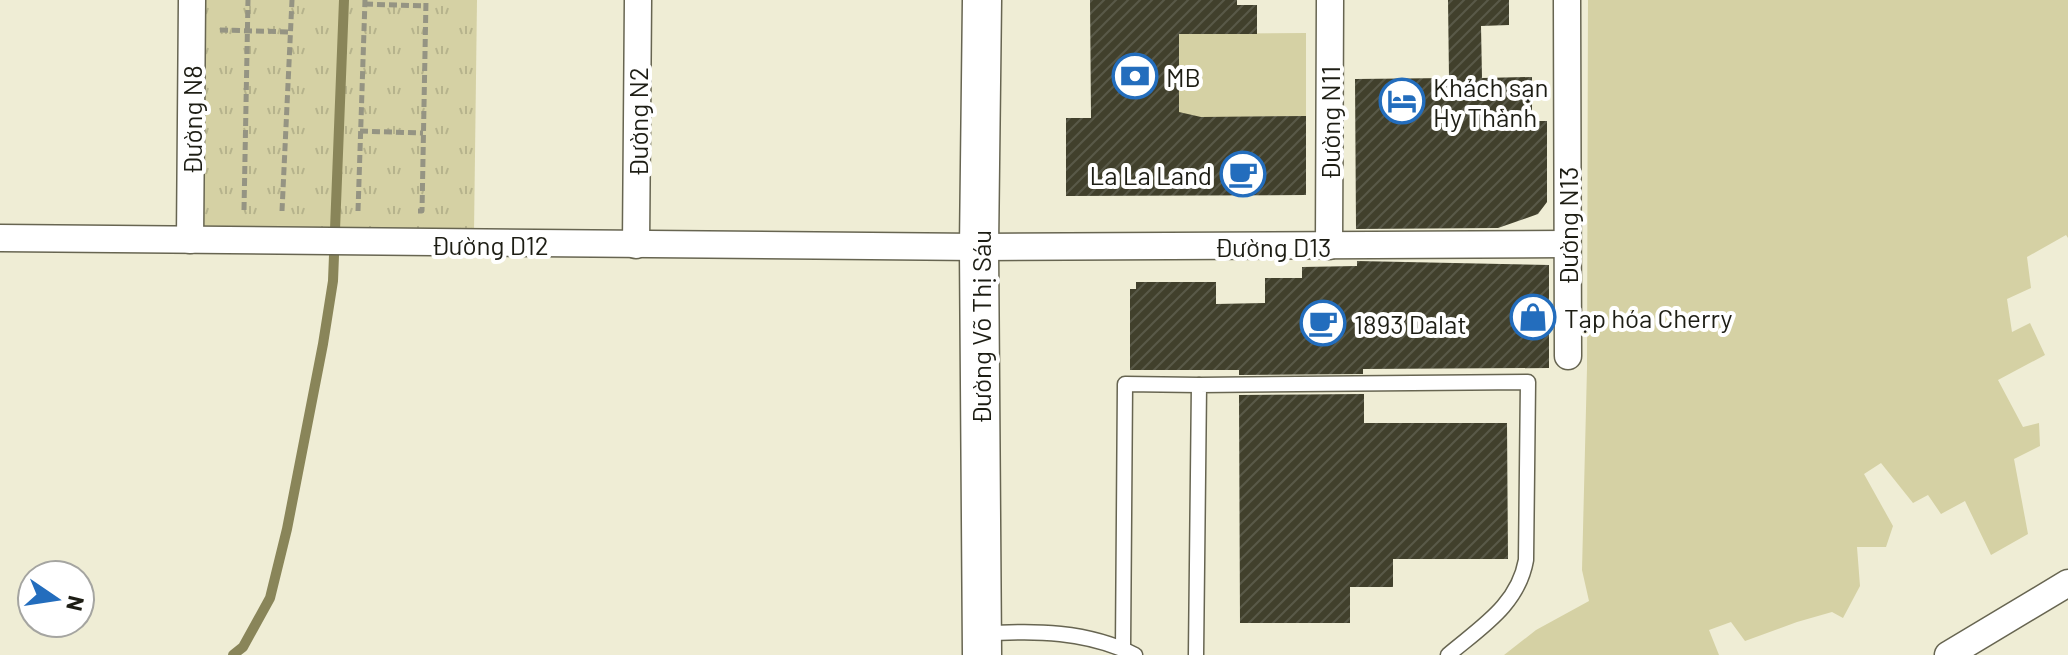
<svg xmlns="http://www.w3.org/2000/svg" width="2068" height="655" font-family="Barlow,sans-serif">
<defs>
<pattern id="park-tufts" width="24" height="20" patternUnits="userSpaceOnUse" patternTransform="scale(2)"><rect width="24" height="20" fill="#d5d1a4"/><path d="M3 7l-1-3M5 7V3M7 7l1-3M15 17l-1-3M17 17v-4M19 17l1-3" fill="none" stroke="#b6b38c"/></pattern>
<pattern id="building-hatch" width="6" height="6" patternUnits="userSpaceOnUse" patternTransform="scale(2)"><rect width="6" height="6" fill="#41402c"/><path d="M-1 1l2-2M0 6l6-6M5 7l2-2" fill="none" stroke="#595948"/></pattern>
</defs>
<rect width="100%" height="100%" fill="#efedd5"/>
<!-- green -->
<g fill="#d5d1a4">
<polygon points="1588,0 2068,0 2068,238 2066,235 2027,257 2031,288 2007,299 2012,332 2030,323 2045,355 1998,380 2023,427 2039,423 2040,446 2014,459 2028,534 1991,555 1965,501 1941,514 1928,495 1913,503 1881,463 1864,474 1893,526 1886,547 1857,547 1860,586 1843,618 1832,612 1797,622 1745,641 1731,622 1709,630 1719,655 1504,655 1536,630 1589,601 1582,570 1587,368"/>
<polygon points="1306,33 1306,116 1179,118 1179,34"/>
</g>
<!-- park -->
<polygon fill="url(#park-tufts)" points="204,0 477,0 474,232 202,229"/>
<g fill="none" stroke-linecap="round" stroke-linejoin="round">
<!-- stream -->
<polyline stroke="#898559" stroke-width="10" points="233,655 243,647 270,598 287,529 323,344 333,281 344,0"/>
</g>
<!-- building -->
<g fill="url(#building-hatch)">
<polygon points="1090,0 1237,0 1237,5 1257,5 1257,34 1179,34 1179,112 1201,117 1306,116 1306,195 1066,196 1066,118 1091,118"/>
<polygon points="1448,0 1509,0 1509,25 1481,26 1482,78 1532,77 1532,121 1547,121 1547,202 1538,214 1498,228 1356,229 1355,79 1449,78"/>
<polygon points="1357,261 1549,265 1549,368 1363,369 1363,374 1239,375 1239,370 1130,370 1130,289 1136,289 1136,282 1216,282 1216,304 1265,303 1265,278 1302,278 1302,267 1357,266"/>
<polygon points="1364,394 1364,423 1507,423 1508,559 1393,559 1393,587 1350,587 1350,623 1240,623 1239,395"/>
</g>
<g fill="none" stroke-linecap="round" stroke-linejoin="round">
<!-- lane casing -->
<g stroke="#676551" stroke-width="17">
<g id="lane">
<path d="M982 634C1034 630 1088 631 1135 655"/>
<polyline points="1123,649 1125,384 1199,385"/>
<path d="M1196 655 1199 385 1528 382 1526 560C1518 605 1481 627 1448 655"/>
</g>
</g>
<!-- street casing -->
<g stroke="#676551" stroke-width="29">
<g id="street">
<polyline points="1567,0 1568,356"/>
<polyline points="0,238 979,247 1567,244"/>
<polyline points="190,240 192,0"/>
<polyline points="636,245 638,0"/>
<polyline points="1329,246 1330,0"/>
<polyline points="1948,655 2068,583"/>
</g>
</g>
<!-- secondary casing -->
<g stroke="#676551" stroke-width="41">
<polyline id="secondary" points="982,655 979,247 982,0"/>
</g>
<!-- path -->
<g stroke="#959483" stroke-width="5" stroke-dasharray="8 4" stroke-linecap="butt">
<polyline points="365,4 426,6"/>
<polyline points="220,30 290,32"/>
<polyline points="360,131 423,133"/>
<polyline points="244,210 248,0"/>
<polyline points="282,211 292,0"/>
<polyline points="358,211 365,0"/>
<polyline points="418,211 422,211 426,0"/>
</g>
<!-- lane -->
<use href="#lane" stroke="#fff" stroke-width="14"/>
<!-- street -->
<use href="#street" stroke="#fff" stroke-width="26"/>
<!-- secondary -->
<use href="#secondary" stroke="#fff" stroke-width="38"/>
</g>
<!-- icons -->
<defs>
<g id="bank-ring" transform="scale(2.3)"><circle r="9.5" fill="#fff" stroke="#236dbd" stroke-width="1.5"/><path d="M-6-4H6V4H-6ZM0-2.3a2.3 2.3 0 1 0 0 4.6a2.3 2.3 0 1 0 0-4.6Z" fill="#236dbd"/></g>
<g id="hotel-ring" transform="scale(2.3)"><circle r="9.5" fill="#fff" stroke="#236dbd" stroke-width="1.5"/><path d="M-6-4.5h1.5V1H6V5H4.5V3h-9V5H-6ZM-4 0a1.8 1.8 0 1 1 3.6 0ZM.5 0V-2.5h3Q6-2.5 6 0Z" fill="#236dbd"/></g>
<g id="cafe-ring" transform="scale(2.3)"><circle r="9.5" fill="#fff" stroke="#236dbd" stroke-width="1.5"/><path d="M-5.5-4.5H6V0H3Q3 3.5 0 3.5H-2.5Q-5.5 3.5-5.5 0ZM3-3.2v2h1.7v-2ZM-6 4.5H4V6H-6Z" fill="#236dbd"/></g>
<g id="shop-ring" transform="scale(2.3)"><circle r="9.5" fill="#fff" stroke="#236dbd" stroke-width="1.5"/><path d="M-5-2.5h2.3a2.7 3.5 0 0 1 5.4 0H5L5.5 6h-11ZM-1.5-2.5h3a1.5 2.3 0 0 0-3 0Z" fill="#236dbd"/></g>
</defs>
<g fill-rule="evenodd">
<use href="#bank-ring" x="1135" y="76"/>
<use href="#hotel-ring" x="1402" y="101"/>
<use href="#cafe-ring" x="1243" y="174"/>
<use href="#shop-ring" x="1533" y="317"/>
<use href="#cafe-ring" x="1323" y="323"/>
</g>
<g text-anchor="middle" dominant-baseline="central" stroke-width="8" stroke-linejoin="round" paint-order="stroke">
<!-- poi labels -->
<g font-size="26" fill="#1d1d14" stroke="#fff" text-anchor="start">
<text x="1166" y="76">MB</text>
<text x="1433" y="86">Khách sạn<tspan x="1433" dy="30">Hy Thành</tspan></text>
<text x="1212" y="174" text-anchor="end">La La Land</text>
<text x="1564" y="317">Tạp hóa Cherry</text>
<text x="1354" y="323">1893 Dalat</text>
</g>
<!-- street labels -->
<g font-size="26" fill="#1d1d14" stroke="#fff">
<text transform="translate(191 120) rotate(-90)">Đường N8</text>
<text transform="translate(637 122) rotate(-90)">Đường N2</text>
<text transform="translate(1329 123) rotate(-90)">Đường N11</text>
<text transform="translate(1567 226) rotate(-90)">Đường N13</text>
<text x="490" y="244">Đường D12</text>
<text x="1273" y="246">Đường D13</text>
<text transform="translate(980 327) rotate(-90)">Đường Võ Thị Sáu</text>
</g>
</g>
<!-- north arrow -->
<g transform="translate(56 599) rotate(103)"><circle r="38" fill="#ffffff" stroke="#a5a5a1" stroke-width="2"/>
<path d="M0-6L14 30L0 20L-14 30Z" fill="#236dbd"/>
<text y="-12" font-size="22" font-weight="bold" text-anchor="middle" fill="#1d1d14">N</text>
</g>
</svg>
